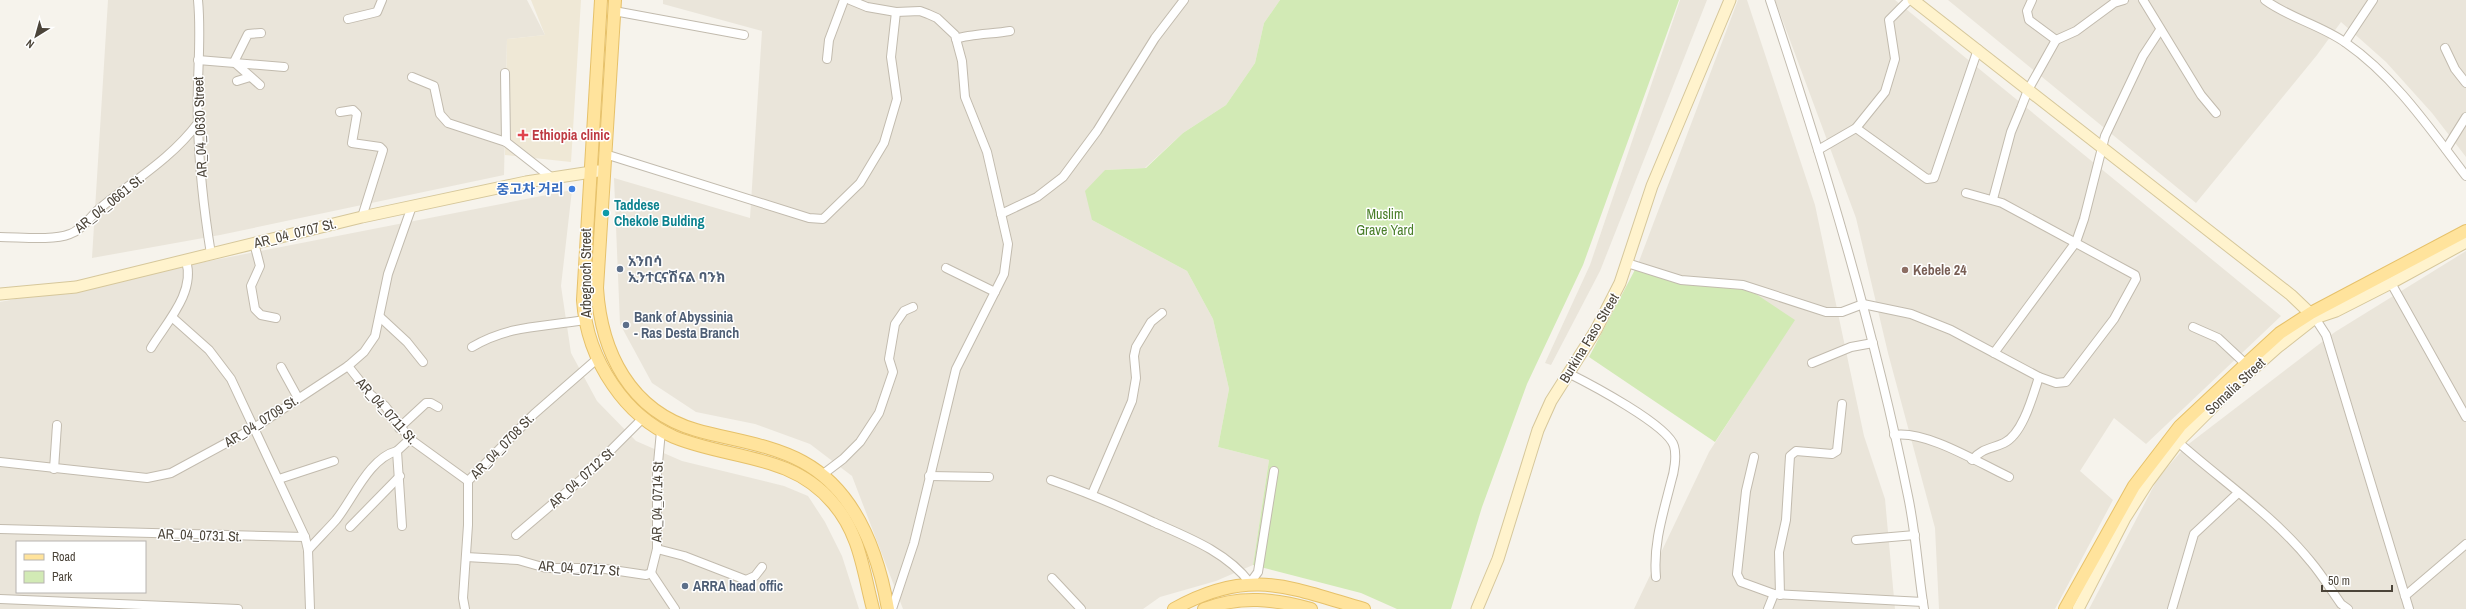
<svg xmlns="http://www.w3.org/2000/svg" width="2466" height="609" font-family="'Archivo Narrow','Noto Sans Ethiopic','Noto Sans KR',sans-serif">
<rect width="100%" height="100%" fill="#f6f3ec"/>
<!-- residential -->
<g fill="#eae5da" fill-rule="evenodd">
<polygon points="108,0 527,0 545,35 507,39 504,175 220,235 92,258"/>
<polygon points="663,0 1280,0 1264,23 1255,63 1226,105 1183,133 1145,168 1105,170 1092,220 1187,271 1213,319 1229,389 1218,447 1269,460 1253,565 1216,581 1160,597 1143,609 903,609 852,476 810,444 755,424 696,412 652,383 620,324 614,178 750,218 762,31 663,4"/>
<polygon points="1680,0 1707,0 1600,271 1551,365 1545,363 1590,265"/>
<polygon points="1738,0 1747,0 1815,205 1864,436 1885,499 1895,609 1634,609 1709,452 1794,320 1684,284 1638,264"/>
<polygon points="1775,0 1895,0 2281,316 2146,444 2114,418 2080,471 2113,500 2055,609 1939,609 1935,528 1888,353 1856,218"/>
<polygon points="1948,0 2466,0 2466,157 2432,113 2386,62 2341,22 2317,55 2196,203"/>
<path d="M572 190 561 286 571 353 597 401 636 441 682 461 784 486 808 496 825 522 842 556 859 609H0V302ZM17 542H145V592H17Z"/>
<polygon points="2466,251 2466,609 2089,609 2158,478 2186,446 2335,332"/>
</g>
<!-- education -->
<polygon fill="#efe8d6" points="531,0 581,0 571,162 505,155 507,39 545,35"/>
<!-- green -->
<g fill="#d2eab5">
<polygon points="1280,0 1679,0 1583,265 1527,384 1482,507 1451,609 1397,609 1361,593 1253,565 1269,460 1218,447 1229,389 1213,319 1187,271 1092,220 1085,191 1105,170 1146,168 1183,133 1226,105 1255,63 1264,23"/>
<polygon points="1638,264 1684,284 1744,286 1795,320 1715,442 1589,357"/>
</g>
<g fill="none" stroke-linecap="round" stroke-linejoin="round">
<!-- street casing -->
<g stroke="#c2bbae" stroke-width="10">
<g id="street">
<path d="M198 0C202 41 196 82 198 123 199 166 204 211 211 254"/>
<polyline points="850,0 867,7 896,12 920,11 928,14 937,18 955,35 962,61 965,97 987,152 1008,244 1004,274 956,369 914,543 892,609"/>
<path d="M1770 0C1824 163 1874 328 1908 496 1916 534 1918 572 1924 609"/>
<polyline points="2032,0 2027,11 2029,20 2056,40"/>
<polyline points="2143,0 2201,95 2216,113"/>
<path d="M2265 0C2289 18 2321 25 2346 43 2395 77 2430 129 2466 176"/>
<polyline points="614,11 744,35"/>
<polyline points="348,19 377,12 382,0"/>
<path d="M956 39C970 34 994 34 1010 31"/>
<polyline points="2345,42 2373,0"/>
<polyline points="2445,48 2455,69 2466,83"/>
<polyline points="827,59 829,40 844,0"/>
<polyline points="198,60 284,67"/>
<polyline points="505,73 506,142"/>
<polyline points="412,77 434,86 440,114 448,123 506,142 552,178"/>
<polyline points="237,81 250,77"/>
<polyline points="260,85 234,62 248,34 261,33"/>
<polyline points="340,112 353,110 357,114 352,143 380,147 383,150 362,217"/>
<polyline points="1856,128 1927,179 1934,178 1978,49"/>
<polyline points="2446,149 2466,117"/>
<polyline points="1818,150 1856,128 1885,92 1895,59 1889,20 1909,0"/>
<polyline points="605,154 809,218 823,219 860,183 884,143 897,99 891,57 896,12"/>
<polyline points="1993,199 2011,132 2021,108 2028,90 2056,40 2076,31 2114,3 2124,0"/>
<polyline points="1001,214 1037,197 1063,177 1097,131 1155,38 1184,0"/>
<path d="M0 237C20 237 52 241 70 234 82 230 90 217 99 209 133 181 171 159 198 123"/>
<polyline points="254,243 260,266 251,286 255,309 261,315 276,318"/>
<polyline points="1627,263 1681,280 1743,285 1826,312 1842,312 1863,304 1911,314 1951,330 2039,377 2056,383 2066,382 2114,319 2136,279 2135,275 2002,203 1966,193"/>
<polyline points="946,268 995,292"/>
<polyline points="2391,283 2466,417"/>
<polyline points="380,317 407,342 423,362"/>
<polyline points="173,318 209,350 231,379 305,537 308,550 310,609"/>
<polyline points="2315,318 2326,335 2409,609"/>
<polyline points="2193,327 2218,338 2249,367"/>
<path d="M472 347C509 325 543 327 584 320"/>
<path d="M151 348C166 323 196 292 186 261"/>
<polyline points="1994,353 2076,242 2084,219 2105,136 2143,56 2160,30"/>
<polyline points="1812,363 1851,347 1873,343"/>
<polyline points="348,366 371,395 385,406 410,439 468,481"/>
<polyline points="281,367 298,398"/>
<path d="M1568 373C1590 384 1668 425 1674 446 1677 456 1674 473 1671 482 1663 514 1653 544 1656 577"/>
<polyline points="399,428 426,403 431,403 438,407"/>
<path d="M1894 435C1926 430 1979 463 2009 477"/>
<path d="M2178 442C2222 481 2274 516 2311 562 2322 575 2331 590 2341 604L2348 609"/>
<polyline points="1754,457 1746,491 1737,574 1741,582 1774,594 1923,602"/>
<path d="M1972 460C1982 448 1991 449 2004 443 2023 434 2033 395 2039 377"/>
<polyline points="0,462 147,478 171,473 254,428 348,366 364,352 375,336 388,274 411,209"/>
<polyline points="54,469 57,425"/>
<polyline points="822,475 843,459 860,442 879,413 893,372 889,359 895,324 904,311 913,307"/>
<polyline points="929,476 989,477"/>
<polyline points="279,479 334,461"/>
<path d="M1051 480C1086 492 1119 506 1153 522 1187 537 1227 552 1250 583L1258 572 1274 471"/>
<polyline points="1092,494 1132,401 1136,378 1134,356 1136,347 1151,322 1162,313"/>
<polyline points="402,526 397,451 410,439"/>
<polyline points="350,527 400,476"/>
<polyline points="0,529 305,537"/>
<polyline points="516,535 583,478 643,418"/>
<polyline points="1856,540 1915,535"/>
<polyline points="657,549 684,556 746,580 755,576 762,567"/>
<path d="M308 550C317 540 327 530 336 520 353 499 369 458 397 451"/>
<polyline points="466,557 518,560 546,568 599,568 646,575 651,573 657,549 657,474 661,431"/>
<polyline points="651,573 675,609"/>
<polyline points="1052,578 1081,609"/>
<polyline points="1780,595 1779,552 1786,520 1790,456 1796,451 1832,454 1837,451 1842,404"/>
<polyline points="2405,596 2466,544"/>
<polyline points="0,599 238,609"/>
<polyline points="465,609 463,598 468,525 468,481 534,414 597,359"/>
<polyline points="1768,609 1774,594"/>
<polyline points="2172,609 2194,534 2238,493"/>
</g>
</g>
<!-- secondary casing -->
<g stroke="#d6c79b" stroke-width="13">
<g id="secondary">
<polyline points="1913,0 2291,295 2315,318"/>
<polyline points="0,294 76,287 362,217 526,182 598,171"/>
<polyline points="1477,609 1498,559 1538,430 1551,401 1596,330 1620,283 1652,186 1730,0"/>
<polyline points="2078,609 2125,518 2148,482 2178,442 2233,387 2278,347 2315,318 2336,311 2391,283 2466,242"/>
</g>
</g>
<!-- primary casing -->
<g stroke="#e6c16a" stroke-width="14">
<g id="primary">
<path d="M601 0 583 300C585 331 595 359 613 385 628 407 649 426 674 437 730 460 791 453 833 503 860 534 863 571 873 609"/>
<path d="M615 0 597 288C601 352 630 411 696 430 731 440 770 444 803 462 856 491 878 552 888 609"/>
<path d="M1174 609C1249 567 1288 587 1364 609"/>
<path d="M1204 609C1241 595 1274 599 1311 609"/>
<polyline points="2065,609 2134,486 2180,426 2246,364 2280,333 2311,313 2466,231"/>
</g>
</g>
<!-- street -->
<use href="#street" stroke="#fff" stroke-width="8"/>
<!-- secondary -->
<use href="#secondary" stroke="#fff3cd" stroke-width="11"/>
<!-- primary -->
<use href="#primary" stroke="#ffe39c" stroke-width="12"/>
</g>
<!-- markers -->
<path fill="#e0444e" stroke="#fff" stroke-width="1.5" d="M521 129h4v4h4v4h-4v4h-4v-4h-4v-4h4z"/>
<circle fill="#3f7fe0" stroke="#fff" stroke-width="1.5" cx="572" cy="189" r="4"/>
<circle fill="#0f9aa8" stroke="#fff" stroke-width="1.5" cx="606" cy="213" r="4"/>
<g fill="#5c6f8a" stroke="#fff" stroke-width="1.5">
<circle cx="620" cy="269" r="4"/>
<circle cx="626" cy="325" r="4"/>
<circle cx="685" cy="586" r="4"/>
</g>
<circle fill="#8d6e63" stroke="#fff" stroke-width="1.5" cx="1905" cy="270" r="4"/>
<g text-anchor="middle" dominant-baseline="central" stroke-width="3" stroke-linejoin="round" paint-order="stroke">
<!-- street labels -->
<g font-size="14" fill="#4b4439" stroke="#fff">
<text transform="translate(200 127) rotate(-92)">AR_04_0630 Street</text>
<text transform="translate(109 203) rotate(-39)">AR_04_0661 St.</text>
<text transform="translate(295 233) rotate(-14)">AR_04_0707 St.</text>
<text transform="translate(586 273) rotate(-90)">Arbegnoch Street</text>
<text transform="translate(1589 338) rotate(-59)">Burkina Faso Street</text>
<text transform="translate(2235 386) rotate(-43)">Somalia Street</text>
<text transform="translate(387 411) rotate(48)">AR_04_0711 St.</text>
<text transform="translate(261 421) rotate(-32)">AR_04_0709 St.</text>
<text transform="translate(502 446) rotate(-46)">AR_04_0708 St.</text>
<text transform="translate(581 478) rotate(-42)">AR_04_0712 St</text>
<text transform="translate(657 502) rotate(-89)">AR_04_0714 St</text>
<text transform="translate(200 535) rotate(2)">AR_04_0731 St.</text>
<text transform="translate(579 568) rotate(4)">AR_04_0717 St</text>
</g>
<!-- health labels -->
<g font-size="14" font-weight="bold" fill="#be3a42" stroke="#fff" text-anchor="start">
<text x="532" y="135">Ethiopia clinic</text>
</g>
<!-- shop labels -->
<g font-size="14" font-weight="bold" fill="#366cbe" stroke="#fff" text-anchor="end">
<text x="564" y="189">중고차 거리</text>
</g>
<!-- culture labels -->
<g font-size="14" font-weight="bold" fill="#0d838f" stroke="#fff" text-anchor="start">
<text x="614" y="205">Taddese<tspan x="614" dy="16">Chekole Bulding</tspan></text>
</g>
<!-- park labels -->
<g font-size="14" fill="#4a7f2a" stroke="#fff">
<text x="1385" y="214">Muslim<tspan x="1385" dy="16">Grave Yard</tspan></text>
</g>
<!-- service labels -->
<g font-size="14" font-weight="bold" fill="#4e5e75" stroke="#fff" text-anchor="start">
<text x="628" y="261">አንበሳ<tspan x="628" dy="16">ኢንተርናሽናል ባንክ</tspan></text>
<text x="634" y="317">Bank of Abyssinia<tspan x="634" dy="16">- Ras Desta Branch</tspan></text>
<text x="693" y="586">ARRA head offic</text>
</g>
<!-- education labels -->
<g font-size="14" font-weight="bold" fill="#785e54" stroke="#fff" text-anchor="start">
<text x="1913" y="270">Kebele 24</text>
</g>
</g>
<!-- legend -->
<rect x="16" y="541" width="130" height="52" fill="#ffffff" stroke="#b7b4b0"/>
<rect x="24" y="554" width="20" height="6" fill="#ffe39c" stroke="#b7b4b0"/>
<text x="52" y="561" font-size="12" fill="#4b4439">Road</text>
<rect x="24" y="571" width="20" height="12" fill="#d2eab5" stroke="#b7b4b0"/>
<text x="52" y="581" font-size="12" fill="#4b4439">Park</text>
<!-- north arrow -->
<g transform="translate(36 36) rotate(217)" stroke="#ffffff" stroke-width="3" paint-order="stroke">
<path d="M0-3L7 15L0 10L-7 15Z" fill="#4b4439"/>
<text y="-6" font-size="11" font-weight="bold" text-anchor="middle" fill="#4b4439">N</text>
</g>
<!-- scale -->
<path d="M2322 585v6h70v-6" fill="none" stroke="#4b4439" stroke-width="2"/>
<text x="2328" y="585" font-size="12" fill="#4b4439" stroke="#ffffff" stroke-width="3" paint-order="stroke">50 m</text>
</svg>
